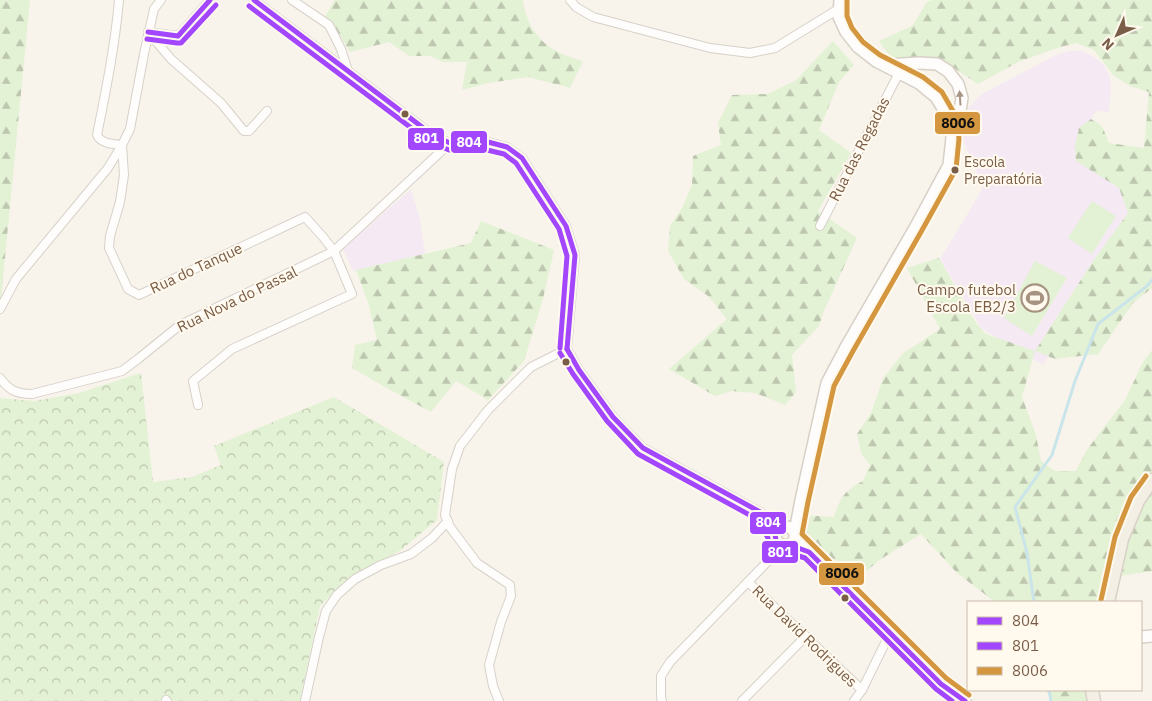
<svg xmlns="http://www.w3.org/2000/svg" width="1152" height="701" font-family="'IBM Plex Sans',sans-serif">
<defs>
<pattern id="forest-firs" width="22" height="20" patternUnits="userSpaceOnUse" patternTransform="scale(1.25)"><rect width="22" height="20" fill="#e3f1d4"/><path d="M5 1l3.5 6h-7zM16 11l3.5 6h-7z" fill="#bdc6ae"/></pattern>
<pattern id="park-crowns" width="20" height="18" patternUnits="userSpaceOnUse" patternTransform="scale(1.25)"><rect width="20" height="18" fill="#e3f1d4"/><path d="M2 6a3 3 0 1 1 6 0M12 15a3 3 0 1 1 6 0" fill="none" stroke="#bdc6ae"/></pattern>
</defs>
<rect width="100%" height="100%" fill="#f8f4eb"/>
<!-- education -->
<g fill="#f5eaf4">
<polygon points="1069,51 1081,51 1093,56 1103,64 1109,75 1111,87 1109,112 1096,111 1087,125 1144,197 1043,365 981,328 940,259 983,188 962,138 968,108 982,94 1056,55"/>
<polygon points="411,189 420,219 425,254 353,271 343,249"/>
</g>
<!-- forest -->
<g fill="url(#forest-firs)">
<polygon points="0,0 30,0 0,309"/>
<path d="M335 0H523V3C525 11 527 19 531 26 544 48 559 54 583 61L570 88 528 77 488 83 462 90 467 62H443L430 56H409L389 42 350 52 340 35 324 18Z"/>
<path d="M932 0H1152V288L1133 303 1098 354 1055 359 1035 351 1022 397 1036 435 1041 461 1055 471H1076L1086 451 1125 400 1143 362 1152 350V571L1106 578 1100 602H995L957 573 921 534 881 559 850 584 802 538 800 530 803 515 834 517C840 498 845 490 863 481L870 465 861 453 857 434 871 413 883 379 902 354 940 329 907 268 939 258 976 323 986 334 1035 351 1093 261 1128 213 1119 188 1076 161 1075 147 1079 128 1091 119 1102 126 1109 143 1144 148 1149 92 1130 86 1114 76 1094 50 1076 43 1057 48 1018 62 978 84 954 68 936 62 899 64 886 51 879 41 912 26 927 2Z"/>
<polygon points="833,41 854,65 839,82 819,130 851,153 818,211 857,238 823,313 819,326 792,355 796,392 785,405 755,393 732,391 715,396 669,369 727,319 708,296 684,279 668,251 670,226 682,208 692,185 693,156 721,145 718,123 732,95 767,94 795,81"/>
<polygon points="481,221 554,250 543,299 524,361 488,400 456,381 431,412 385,387 352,368 355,345 377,340 368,302 356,270 471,243"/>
<polygon points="1046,690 1088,690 1089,701 1051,701"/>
</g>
<!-- park -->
<polygon fill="url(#park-crowns)" points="141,373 153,482 192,477 221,465 214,446 334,397 444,462 437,520 401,550 345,581 320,606 300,701 0,701 0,398 34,401 79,393"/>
<!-- pitch -->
<g fill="#e3f1d4">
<polygon points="1092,201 1116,216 1092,254 1068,238"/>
<polygon points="1035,261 1067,278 1032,336 1004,318"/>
</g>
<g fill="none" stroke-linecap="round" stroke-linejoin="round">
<!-- stream -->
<g stroke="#cae5ea" stroke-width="3">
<polyline points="1034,602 1027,553 1015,507 1052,455 1075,381 1098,324 1147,286 1152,280"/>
<polyline points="1049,690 1051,701"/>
</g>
<!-- street casing -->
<g stroke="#d7d1c9" stroke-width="10">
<g id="street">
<path d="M119 0C115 46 106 90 97 135 101 144 114 144 122 145L124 175 120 202 110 236 109 248 128 289 139 295 305 217 323 237 334 251 352 294 232 349 193 381 198 405"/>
<polyline points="254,0 434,136 450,143 488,142 507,147 522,158 566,226 575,255 567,349"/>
<polyline points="292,0 329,25 341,49 348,71"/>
<polyline points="570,0 576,7 593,17 710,48 750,53 775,48 840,8"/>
<polyline points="148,32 171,59 221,103 244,131 249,131 267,111"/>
<polyline points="148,32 178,36 210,0"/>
<polyline points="820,226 899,73"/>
<polyline points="0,309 16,279 108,168 122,145 130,129 144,54 154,9 161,0"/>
<polyline points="567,349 579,370 613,417 643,448 762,513 781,527"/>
<path d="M0 378C9 390 16 394 32 394L122 371 138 359 180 325 334 251 450 143"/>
<polyline points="763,515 775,535"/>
<polyline points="748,582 862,690"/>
<polyline points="166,700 167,701"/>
<polyline points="305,701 319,637 326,611 337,595 355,579 381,565 411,554 432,538 448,521"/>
<polyline points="499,701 493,686 489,665 501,622 511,596 510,585 477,563 450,527 445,515 452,469 460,446 488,410 531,367 567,349"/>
<polyline points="662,701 661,697 661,676 670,662 774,555 785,546"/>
<polyline points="742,701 806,636"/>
<polyline points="854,701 862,690 890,633"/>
</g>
</g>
<!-- secondary casing -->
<g stroke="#d8d0c7" stroke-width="14">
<g id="secondary">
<polyline points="885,65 919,63 937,64 948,71 958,84 962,98 956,137"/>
<path d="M795 532 791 528 784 526C775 530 771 542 783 545 788 546 791 545 796 547"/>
<polyline points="795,537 809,552 941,684 965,701"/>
<path d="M790 545C795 541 796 538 795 532L801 500 827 383 846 347 915 228 949 165 952 138 950 120 936 97 919 83 876 61 858 47 846 32 839 17 840 0"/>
<polyline points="1141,637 1152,636"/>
</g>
</g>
<!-- primary casing -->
<g stroke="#dad1c8" stroke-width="15">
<g id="primary">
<polyline points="1108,602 1122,539 1138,501 1152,480"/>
<polyline points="1092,690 1094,701"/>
</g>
</g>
<!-- street -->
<use href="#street" stroke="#fefdfc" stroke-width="8"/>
<!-- secondary -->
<use href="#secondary" stroke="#fefdfc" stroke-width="11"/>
<!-- primary -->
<use href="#primary" stroke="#f3efe5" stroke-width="12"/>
<!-- bus-1 casing -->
<g stroke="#fff9ee" stroke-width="9">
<g id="bus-1">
<polyline points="254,0 434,136 450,143 488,142 507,147 522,158 566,226 575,255 567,349"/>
<polyline points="148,32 178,36 210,0"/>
<polyline points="567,349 579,370 613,417 643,448 762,513 775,535 776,540 780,544 785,546 790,545 809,552 941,684 965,701"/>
</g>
</g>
<!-- bus-2 casing -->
<g stroke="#fff9ee" stroke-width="9">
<g id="bus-2">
<polyline points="249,6 430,142 449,150 487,150 504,154 516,163 559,229 567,256 560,348"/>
<polyline points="147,39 177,43 181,43 216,5"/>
<polyline points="560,353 573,374 607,421 638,454 757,519 768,538 769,544 775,550 784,553 789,553 805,558 936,689 952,701"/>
</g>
</g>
<!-- bus-3 casing -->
<g stroke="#fff9ee" stroke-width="9">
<g id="bus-3">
<polyline points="847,0 847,16 852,28 863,42 880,55 923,77 942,92 957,118 959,139 956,169 921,232 853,351 834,386 808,502 802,534 946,678 969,695"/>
<polyline points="1101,600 1115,537 1131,497 1146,476"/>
</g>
</g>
<!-- bus-1 -->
<use href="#bus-1" stroke="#a347ff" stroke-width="5"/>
<!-- bus-2 -->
<use href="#bus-2" stroke="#a347ff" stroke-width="5"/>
<!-- bus-3 -->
<use href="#bus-3" stroke="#d4973f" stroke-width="5"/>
</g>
<!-- one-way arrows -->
<defs><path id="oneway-solid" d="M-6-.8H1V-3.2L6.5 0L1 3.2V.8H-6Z" transform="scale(1.25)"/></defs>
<use fill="#a89586" href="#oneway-solid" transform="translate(960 98) rotate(-94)"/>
<!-- icons -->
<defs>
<g id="stadium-ring" transform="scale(1.4375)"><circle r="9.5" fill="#fff9ee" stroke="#a69280" stroke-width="1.5"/><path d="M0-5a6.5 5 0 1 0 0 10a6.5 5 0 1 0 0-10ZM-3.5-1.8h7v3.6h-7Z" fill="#a69280"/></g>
</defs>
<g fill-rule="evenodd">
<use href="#stadium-ring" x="1035" y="298"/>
</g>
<!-- markers -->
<g fill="#7a5d47" stroke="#fff9ee" stroke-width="2">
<circle cx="405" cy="114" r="4.5"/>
<circle cx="955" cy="170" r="4.5"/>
<circle cx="566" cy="362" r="4.5"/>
<circle cx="845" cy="598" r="4.5"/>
</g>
<g text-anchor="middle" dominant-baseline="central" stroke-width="4" stroke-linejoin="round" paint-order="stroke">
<!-- bus labels -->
<g font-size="14" fill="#7a5d47" stroke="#fff9ee" text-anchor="start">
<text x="964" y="162">Escola<tspan x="964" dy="17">Preparatória</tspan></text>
</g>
<!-- street labels -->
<g font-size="15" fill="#7a5d47" stroke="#fff9ee">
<text transform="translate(859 149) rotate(-63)">Rua das Regadas</text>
<text transform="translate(196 268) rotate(-25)">Rua do Tanque</text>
<text transform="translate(237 299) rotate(-26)">Rua Nova do Passal</text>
<text transform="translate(805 636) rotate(44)">Rua David Rodrigues</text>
</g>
<!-- poi labels -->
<g font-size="15" fill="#7a5d47" stroke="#fff9ee" text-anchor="end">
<text x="1016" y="289">Campo futebol<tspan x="1016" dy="17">Escola EB2/3</tspan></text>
</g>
</g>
<g stroke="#fff9ee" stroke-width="2">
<rect x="934" y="111" width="47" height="24" rx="5" fill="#d4973f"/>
<rect x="407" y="127" width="38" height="24" rx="5" fill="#a347ff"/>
<rect x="450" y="130" width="38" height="24" rx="5" fill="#a347ff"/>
<rect x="749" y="511" width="38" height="24" rx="5" fill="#a347ff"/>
<rect x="761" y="540" width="38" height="24" rx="5" fill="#a347ff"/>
<rect x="818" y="562" width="47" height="24" rx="5" fill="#d4973f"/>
</g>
<g font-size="14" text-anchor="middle" font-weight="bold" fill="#fff">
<text x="426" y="143">801</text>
<text x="469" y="147">804</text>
<text x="768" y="527">804</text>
<text x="780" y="557">801</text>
</g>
<g font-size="14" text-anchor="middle" font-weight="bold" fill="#111">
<text x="958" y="128">8006</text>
<text x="842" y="578">8006</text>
</g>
<!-- legend -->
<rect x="967" y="601" width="175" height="90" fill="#fff9ee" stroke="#cabbab"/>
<rect x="977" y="617" width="25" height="8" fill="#a347ff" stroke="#cabbab"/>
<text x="1012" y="626" font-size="15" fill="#7a5d47">804</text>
<rect x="977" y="642" width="25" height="8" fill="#a347ff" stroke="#cabbab"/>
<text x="1012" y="651" font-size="15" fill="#7a5d47">801</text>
<rect x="977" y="667" width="25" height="8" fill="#d4973f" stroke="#cabbab"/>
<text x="1012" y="676" font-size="15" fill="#7a5d47">8006</text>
<!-- north arrow -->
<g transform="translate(1117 35) rotate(225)" stroke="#fff9ee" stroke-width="4" paint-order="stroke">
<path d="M0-4L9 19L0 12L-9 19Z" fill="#7a5d47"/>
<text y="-8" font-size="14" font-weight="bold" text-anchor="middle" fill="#7a5d47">N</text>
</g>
</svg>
